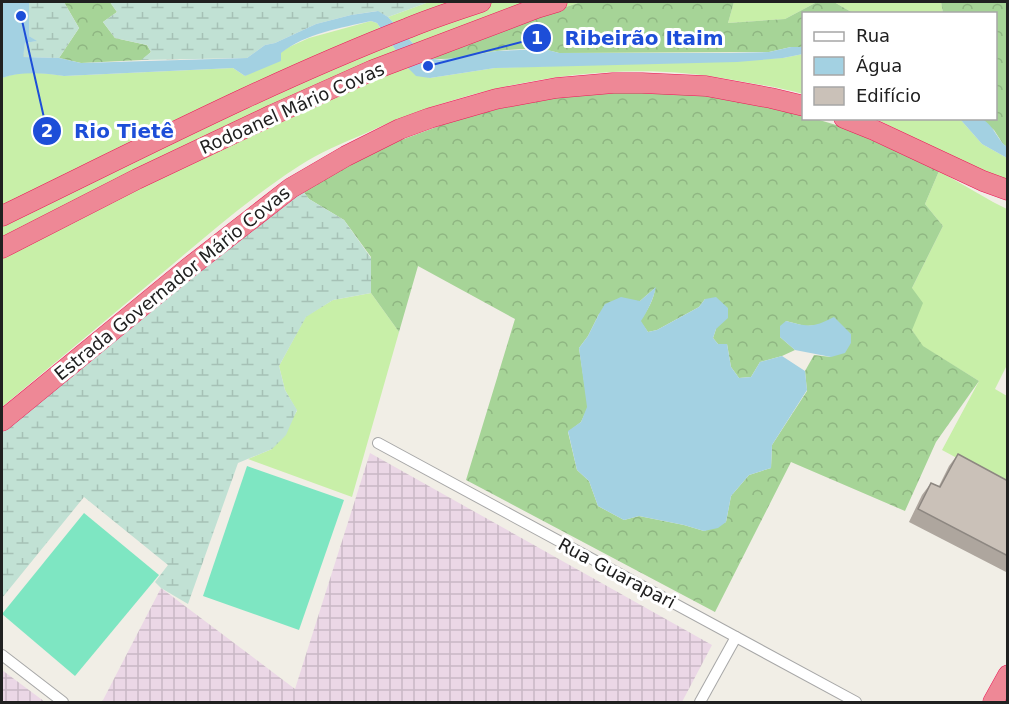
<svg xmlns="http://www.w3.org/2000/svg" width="1009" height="704" font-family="'DejaVu Sans',sans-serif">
<defs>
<pattern id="industrial-grid" width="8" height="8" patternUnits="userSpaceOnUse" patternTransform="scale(1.5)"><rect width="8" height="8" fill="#ebd7e6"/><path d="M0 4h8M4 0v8" fill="none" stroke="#c9b8c5"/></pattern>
<pattern id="forest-crowns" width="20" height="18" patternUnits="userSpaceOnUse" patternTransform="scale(1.5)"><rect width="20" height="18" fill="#a6d497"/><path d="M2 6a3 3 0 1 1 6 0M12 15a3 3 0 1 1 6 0" fill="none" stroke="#8fb682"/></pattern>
<pattern id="wetland-marsh" width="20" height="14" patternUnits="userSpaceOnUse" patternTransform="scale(1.5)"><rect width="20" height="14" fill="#c1e1d4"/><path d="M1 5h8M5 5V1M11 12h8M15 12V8" fill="none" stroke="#a6c1b6"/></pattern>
</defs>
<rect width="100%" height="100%" fill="#f1eee6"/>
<!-- industrial -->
<g fill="url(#industrial-grid)">
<polygon points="370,453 712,645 682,702 102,702 161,588 295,689"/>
<polygon points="2,670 45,702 2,702"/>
</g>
<!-- grass -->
<g fill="#c8efa8">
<polygon points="429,2 581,2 539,16 427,58 388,17"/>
<polygon points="734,2 817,2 785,19 728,23"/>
<polygon points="834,2 941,2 943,13 853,13"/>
<path d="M371 21 377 23 408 68 430 78 495 68 783 58 803 54V94C786 89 768 86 750 83 728 79 705 75 682 73 578 64 459 90 364 134 342 143 319 153 299 166 254 195 213 230 173 264 116 312 59 359 2 407V78C21 70 44 73 64 76L233 68 245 76 289 47 309 38Z"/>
<polygon points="876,119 960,119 982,144 1007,158 1007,185"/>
<polygon points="939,171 993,202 1007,209 1007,365 995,389 1007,396 1007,485 942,450 979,381 922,346 912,330 912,288 943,226 925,204"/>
<polygon points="371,293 399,332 352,497 248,459 272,449 297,411 285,390 279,366 306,316 333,300"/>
</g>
<!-- forest -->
<g fill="url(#forest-crowns)" fill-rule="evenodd">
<polygon points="65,2 110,2 117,12 103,22 115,38 147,45 151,52 142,60 81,63 59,58 79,28 65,4"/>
<path d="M581 2H734L728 23 785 19 817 2H834L853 13 804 14 803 47H791L769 52 559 53C539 47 518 49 497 51 472 54 453 62 427 58L539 16Z"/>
<polygon points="941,2 1007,2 1007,147 1003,144 994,130 980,119 996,118 996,14 943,13"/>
<path d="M601 92C647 92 694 92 740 101 761 104 782 110 803 115L804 118 816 119 843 127 939 171 925 204 943 226 912 288 923 303 912 330 923 346 979 381 936 442 905 511 791 462 715 612 466 480 515 319 418 266 399 332 371 293V257L344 220 309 199 302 190 377 149 458 119 506 107 552 97ZM655 288C654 300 647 311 640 321L648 332 657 330 699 307 705 299 716 329 713 338 718 344H727L731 367 739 378 751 377 760 362 782 356 795 350 780 337 786 321 805 326 820 325 831 357 814 355 805 371 807 391 772 445 771 468 749 475 731 496 726 522 704 531 684 525 639 516 624 520 598 506 589 481 577 470 568 432 581 422 588 407 579 348 588 336 599 314 640 301Z"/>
</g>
<!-- wetland -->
<g fill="url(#wetland-marsh)">
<polygon points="29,2 65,2 65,4 79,28 59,58 22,57 25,43 36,41 29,36"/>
<polygon points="110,2 429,2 388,17 377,11 351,15 316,24 275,43 265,45 247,58 141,60 151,52 147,45 115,38 103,22 117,12"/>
<polygon points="302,190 309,199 344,220 371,258 371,293 333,300 306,317 279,366 285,390 297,410 286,435 272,449 238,463 188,604 161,588 155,582 168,565 84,497 2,598 2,432 236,238"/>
</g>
<!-- pitch -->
<g fill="#7ee6c2">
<polygon points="247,466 344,500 299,630 203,596"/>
<polygon points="84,513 159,575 75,676 2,614"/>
</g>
<!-- water -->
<g fill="#a3d1e2">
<path d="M2 2H29V36L37 41 25 43 23 57 59 58 81 63 247 58 265 45 275 43 316 24 351 15 378 11 388 17 427 58 441 60 497 51 544 49 559 53H729L769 52 791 47H804L803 54 783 58 737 62 495 68 430 78 416 76 408 68 377 23 371 21C341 28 306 33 281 53V61L245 76 233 68 64 76C44 73 21 71 2 78Z"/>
<path d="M960 119C965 118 975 117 980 118 993 123 997 140 1007 147V158L982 144Z"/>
<path d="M656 287C653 300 648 310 641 321L648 332 657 330 699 307 705 299 716 297 728 308V318L716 329 713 338 718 344H727L731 367 739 378 751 377 760 362 782 356 805 371 807 390 772 445 771 468 749 475 731 496 726 522 718 528 704 531 684 525 639 516 624 520 598 506 589 481 577 470 568 431 581 422 587 407 579 348 588 336 599 314 605 304 621 297 640 301Z"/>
<path d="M834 317 851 334V343L845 353 831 357 795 350 780 337V326L786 321C808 327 813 328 834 317Z"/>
</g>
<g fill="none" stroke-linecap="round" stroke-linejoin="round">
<!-- street casing -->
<g stroke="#a7a7a7" stroke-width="12">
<g id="street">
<polyline points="378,443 856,702"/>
<polyline points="2,655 63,702"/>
<polyline points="700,702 736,637"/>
</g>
</g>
<!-- highway casing -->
<g stroke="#ea1857" stroke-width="21">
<g id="highway">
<polyline points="844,118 874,130 983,181 1008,190"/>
<path d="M2 216C136 151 269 82 408 28 432 18 457 10 481 2"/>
<polyline points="2,248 137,179 272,115 373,70 537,8 557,2"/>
<polyline points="2,421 187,269 291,188 346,156 400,129 430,118 496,99 556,88 613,83 642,83 706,86 771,98 804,106"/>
<polyline points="993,702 1008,675"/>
</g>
</g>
<!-- street -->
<use href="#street" stroke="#fff" stroke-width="10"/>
<!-- highway -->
<use href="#highway" stroke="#ee8896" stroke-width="20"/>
</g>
<!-- wall -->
<polygon fill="#aea69e" points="958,454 1008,481 1008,573 909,522 922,495 931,483 939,486 949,466"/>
<!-- building -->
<polygon fill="#cac1b8" stroke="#8d8781" stroke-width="1.5" points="958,454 1008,481 1008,556 918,509 931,483 940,487"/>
<g text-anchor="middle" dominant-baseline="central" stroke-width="6" stroke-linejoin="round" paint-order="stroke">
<!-- street labels -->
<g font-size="18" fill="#202020" stroke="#fff">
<text transform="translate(292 108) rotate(-24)">Rodoanel Mário Covas</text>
<text transform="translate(172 283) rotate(-39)">Estrada Governador Mário Covas</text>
<text transform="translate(617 573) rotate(28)">Rua Guarapari</text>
</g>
</g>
<!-- callouts -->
<path fill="none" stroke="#1d4ed8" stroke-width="2" d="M428 66L537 38M21 16L47 131"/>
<g fill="#1d4ed8" stroke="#fff" stroke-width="2">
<circle cx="428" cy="66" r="6"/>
<circle cx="21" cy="16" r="6"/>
<circle cx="537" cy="38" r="15"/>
<circle cx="47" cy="131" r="15"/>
</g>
<g font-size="18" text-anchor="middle" font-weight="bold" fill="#fff">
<text x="537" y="44">1</text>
<text x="47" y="137">2</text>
</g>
<g font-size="20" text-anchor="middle" font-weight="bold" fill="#1d4ed8" stroke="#fff" stroke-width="6" stroke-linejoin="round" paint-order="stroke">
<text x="644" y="45">Ribeirão Itaim</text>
<text x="124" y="138">Rio Tietê</text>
</g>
<!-- border -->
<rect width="1009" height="704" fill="none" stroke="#202020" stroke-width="6"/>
<!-- legend -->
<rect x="802" y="12" width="195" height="108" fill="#ffffff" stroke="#a6a6a6" stroke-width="1.5"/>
<rect x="814" y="32" width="30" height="9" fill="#ffffff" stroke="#a6a6a6" stroke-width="1.5"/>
<text x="856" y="42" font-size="18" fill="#202020">Rua</text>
<rect x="814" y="57" width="30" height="18" fill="#a3d1e2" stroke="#a6a6a6" stroke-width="1.5"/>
<text x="856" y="72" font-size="18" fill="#202020">Água</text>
<rect x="814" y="87" width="30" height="18" fill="#cac1b8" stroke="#a6a6a6" stroke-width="1.5"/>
<text x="856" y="102" font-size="18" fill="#202020">Edifício</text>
</svg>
